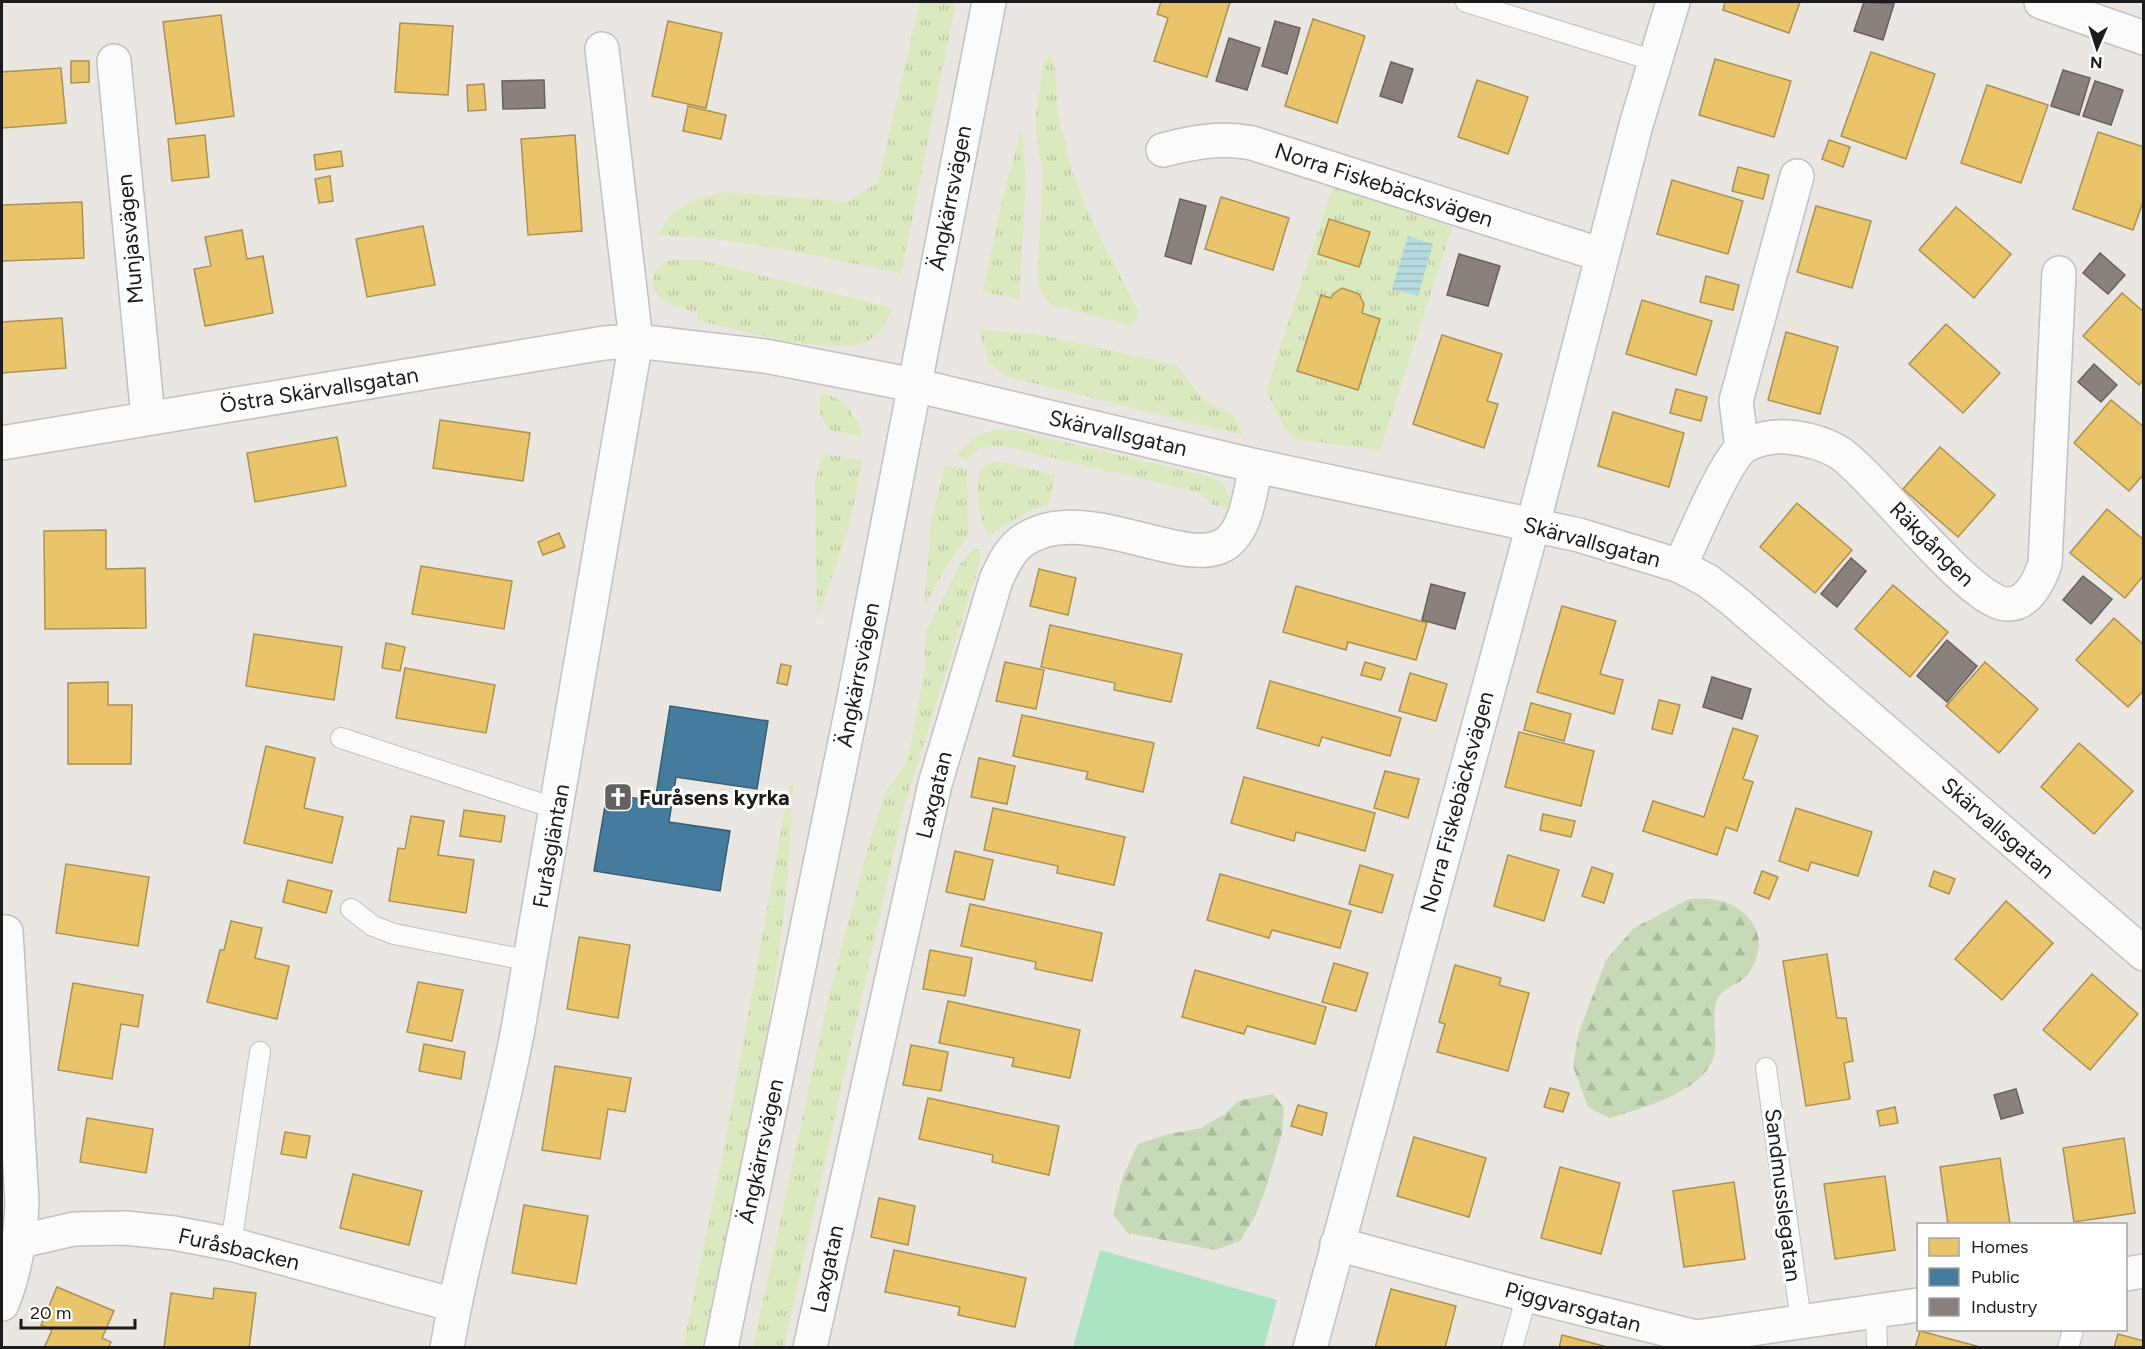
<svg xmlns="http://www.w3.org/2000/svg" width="2145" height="1349" font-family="Figtree,sans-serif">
<defs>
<pattern id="grass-tufts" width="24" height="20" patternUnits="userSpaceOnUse" patternTransform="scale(1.5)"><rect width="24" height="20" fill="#dbe9be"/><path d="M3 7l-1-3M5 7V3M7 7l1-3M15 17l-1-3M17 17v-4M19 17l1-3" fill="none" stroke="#bbc7a3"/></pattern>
<pattern id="forest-firs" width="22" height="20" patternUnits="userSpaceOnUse" patternTransform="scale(1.5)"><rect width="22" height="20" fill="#c7d9b6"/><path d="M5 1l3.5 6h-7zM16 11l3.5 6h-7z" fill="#aaba9c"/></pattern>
<pattern id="water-rules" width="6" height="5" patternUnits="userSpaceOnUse" patternTransform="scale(1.5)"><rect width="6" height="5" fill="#b4dbde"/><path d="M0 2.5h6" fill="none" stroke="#9abbbe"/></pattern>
</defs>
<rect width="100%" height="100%" fill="#eae6e2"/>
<!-- grass -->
<g fill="url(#grass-tufts)">
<path d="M920 2H956L901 274C821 256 740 238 657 235L673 212 697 198 728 192 849 202 878 182Z"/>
<polygon points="1051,56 1055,66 1058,113 1072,172 1094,226 1138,311 1138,318 1131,325 1052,305 1042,295 1037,279 1043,176 1036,133 1036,113 1044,60"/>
<polygon points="1022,129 1026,182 1019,299 983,292 1001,204"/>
<polygon points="1334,183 1454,221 1380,450 1295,439 1285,429 1266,391"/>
<path d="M671 260H700L893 308C887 319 882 331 872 338 843 362 734 328 697 320V312C685 309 669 306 660 298 645 283 655 266 671 260Z"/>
<polygon points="979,330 1035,334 1176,365 1204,400 1232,413 1243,435 1009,377 990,364"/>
<path d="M821 394C843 395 857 417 862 436L828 430 819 411Z"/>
<polygon points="997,429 1017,431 1211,477 1224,485 1234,508 1213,505 1201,493 1003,446 980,447 965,460 956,454 978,435"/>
<polygon points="829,455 862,460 850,524 817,620 815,481 822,457"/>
<path d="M997 461 1055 475 1048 505 1031 510 990 534C977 525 975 480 981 467Z"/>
<polygon points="945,466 967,469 968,536 946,566 924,608 931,521"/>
<polygon points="974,548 980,551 981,559 903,810 784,1347 753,1347 828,1000 865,858 885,792 907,762 925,670 925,634 961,563"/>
<path d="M793 783C787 974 743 1162 702 1347H683L724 1149 789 787Z"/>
</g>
<!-- forest -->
<g fill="url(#forest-firs)">
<path d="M1689 899C1698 899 1711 898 1721 901 1757 912 1770 943 1748 974 1741 984 1726 986 1719 996 1710 1011 1717 1035 1715 1051 1710 1090 1641 1109 1609 1118L1588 1107 1573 1066 1578 1035 1606 960 1634 928Z"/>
<polygon points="1273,1094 1284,1108 1282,1133 1266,1188 1254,1218 1240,1241 1215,1250 1128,1233 1113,1215 1123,1176 1138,1144 1169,1134 1201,1128 1225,1114 1238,1101"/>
</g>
<!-- pitch -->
<polygon fill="#abe3c4" points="1100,1250 1277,1300 1264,1347 1073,1347"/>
<!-- water -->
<polygon fill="url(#water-rules)" points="1408,236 1433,244 1418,296 1392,289"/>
<!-- homes -->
<g fill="#e9c46a" stroke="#ab9152" stroke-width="1.5">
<polygon points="1161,2 1230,2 1207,77 1154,61 1168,18 1157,14"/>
<polygon points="1725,2 1800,2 1789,33 1723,10"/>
<polygon points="221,15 234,116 176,124 163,22"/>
<polygon points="1313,19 1365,36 1337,123 1285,106"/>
<polygon points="668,21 722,33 706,108 652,96"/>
<polygon points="400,23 453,26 448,95 395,92"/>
<polygon points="1871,52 1935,74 1906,159 1841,136"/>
<polygon points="1715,59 1791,81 1774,137 1699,115"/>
<polygon points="71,61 89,61 89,82 71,83"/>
<polygon points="61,68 66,123 2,128 2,72"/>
<polygon points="1477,80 1528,97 1508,154 1458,137"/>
<polygon points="484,84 486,110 468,111 467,85"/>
<polygon points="1987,85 2048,105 2021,183 1961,163"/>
<polygon points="688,106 726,115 721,139 683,131"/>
<polygon points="2098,132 2144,147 2144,199 2133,230 2073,209"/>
<polygon points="205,135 209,177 172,181 168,139"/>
<polygon points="575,135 582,231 528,235 521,139"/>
<polygon points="1829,140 1850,147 1843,167 1822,159"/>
<polygon points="341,151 343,166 316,170 314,155"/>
<polygon points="1738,167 1769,175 1763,199 1732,191"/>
<polygon points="330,176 333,201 319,203 315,179"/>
<polygon points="1672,180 1743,201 1728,254 1657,234"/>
<polygon points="1221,197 1289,218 1273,270 1205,249"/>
<polygon points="82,202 84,258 2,261 2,205"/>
<polygon points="1816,206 1871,221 1852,288 1797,272"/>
<polygon points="1956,207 2011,254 1974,298 1919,250"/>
<polygon points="1329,219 1370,232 1359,267 1318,254"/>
<polygon points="423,226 435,285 367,297 356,239"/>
<polygon points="242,230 247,259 263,256 273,313 205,326 194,269 211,266 205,237"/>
<polygon points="1706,276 1739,285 1733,310 1700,302"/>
<polygon points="1342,288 1359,294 1364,304 1362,313 1380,319 1358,390 1297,371 1321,295 1331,298 1333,294"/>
<polygon points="2122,293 2144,312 2144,379 2139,385 2083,336"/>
<polygon points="1642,300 1712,321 1696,375 1626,354"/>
<polygon points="62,318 66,368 2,373 2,322"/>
<polygon points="1946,324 2000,373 1963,413 1909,364"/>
<polygon points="1786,332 1838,347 1820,414 1768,400"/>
<polygon points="1442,335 1502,354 1487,401 1498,404 1484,448 1413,424"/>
<polygon points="1676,389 1707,397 1701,421 1670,413"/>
<polygon points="2111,400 2144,427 2144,474 2129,491 2074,443"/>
<polygon points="1613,412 1684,433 1669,487 1598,466"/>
<polygon points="440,420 530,433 523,481 433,468"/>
<polygon points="337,437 346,486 255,502 247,453"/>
<polygon points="1940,447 1995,495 1958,537 1903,489"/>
<polygon points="1797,503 1852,550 1815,593 1760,547"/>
<polygon points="2107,509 2144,540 2144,575 2125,598 2070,553"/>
<polygon points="106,530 106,569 145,568 146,628 45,629 44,531"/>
<polygon points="559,533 565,547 543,555 538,542"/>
<polygon points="421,566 512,581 504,629 412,614"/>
<polygon points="1039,569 1076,578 1068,615 1030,606"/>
<polygon points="1893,585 1948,632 1910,677 1855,629"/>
<polygon points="1296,586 1427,623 1416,660 1348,642 1346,650 1283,632"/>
<polygon points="1562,606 1616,621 1600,674 1623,680 1614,714 1537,692"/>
<polygon points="2114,618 2144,645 2144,690 2128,707 2076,660"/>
<polygon points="1050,625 1182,654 1171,702 1114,690 1115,683 1041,667"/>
<polygon points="254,634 342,647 334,700 246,686"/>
<polygon points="386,643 405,647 400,671 382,668"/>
<polygon points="1005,662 1044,670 1036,709 996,701"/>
<polygon points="1365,662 1385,668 1381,680 1361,675"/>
<polygon points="1985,662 2038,709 1999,753 1946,706"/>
<polygon points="781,664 791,666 787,685 777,683"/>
<polygon points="405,668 495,685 486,733 396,718"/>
<polygon points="1410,673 1447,684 1436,721 1399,711"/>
<polygon points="1270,681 1401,718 1390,756 1322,737 1319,746 1257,728"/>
<polygon points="108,682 108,705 132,705 131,764 68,764 68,683"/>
<polygon points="1659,700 1680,705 1672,734 1652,729"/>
<polygon points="1531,703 1571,714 1564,741 1524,730"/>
<polygon points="1022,715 1154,743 1143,792 1086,779 1088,772 1013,756"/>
<polygon points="1733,728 1758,736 1743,779 1753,782 1737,831 1726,827 1717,855 1643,831 1653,801 1704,817"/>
<polygon points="1519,732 1594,751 1581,806 1505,787"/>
<polygon points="2079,743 2133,791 2094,834 2041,787"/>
<polygon points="266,746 315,758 304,808 343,817 332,863 244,843"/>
<polygon points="979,758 1015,766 1007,804 971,797"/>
<polygon points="1385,771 1419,779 1408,818 1374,808"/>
<polygon points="1244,777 1375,813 1365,851 1296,832 1294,841 1231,823"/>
<polygon points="993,808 1125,837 1114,885 1057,873 1058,866 984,850"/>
<polygon points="1796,808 1872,832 1858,876 1811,862 1808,871 1779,861"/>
<polygon points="464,810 505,816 501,842 460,836"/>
<polygon points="1543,814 1575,821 1571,837 1540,830"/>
<polygon points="411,816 444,821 438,855 474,860 466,913 389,901 398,848 405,849"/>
<polygon points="955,851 993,860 984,900 946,892"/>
<polygon points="1508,855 1559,870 1544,921 1494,906"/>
<polygon points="66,864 149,877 138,946 56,933"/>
<polygon points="1360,865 1393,875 1382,913 1349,904"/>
<polygon points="1592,867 1613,874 1604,903 1582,896"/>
<polygon points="1762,871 1778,877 1769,899 1754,893"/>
<polygon points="1934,871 1955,879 1949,894 1929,886"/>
<polygon points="1220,874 1351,911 1340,948 1272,930 1269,938 1207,920"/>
<polygon points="288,880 332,891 326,913 283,902"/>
<polygon points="2006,901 2053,943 2002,1000 1955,959"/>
<polygon points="970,904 1102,933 1092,981 1035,969 1036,962 961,946"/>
<polygon points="231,921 262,928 255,958 289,966 277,1019 207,1002 220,950 224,950"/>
<polygon points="579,937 630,945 618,1018 567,1009"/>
<polygon points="930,950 972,958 965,996 923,989"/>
<polygon points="1827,954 1837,1018 1846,1018 1853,1061 1844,1063 1850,1099 1806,1106 1783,961"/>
<polygon points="1334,963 1368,973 1356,1011 1322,1002"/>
<polygon points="1455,965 1501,978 1499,985 1529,993 1508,1071 1437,1052 1445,1024 1439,1022"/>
<polygon points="1195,970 1326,1007 1315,1044 1247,1026 1244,1034 1182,1017"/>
<polygon points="2092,974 2138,1014 2090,1070 2043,1030"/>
<polygon points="418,982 463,990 452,1041 407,1032"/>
<polygon points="73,983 143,995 138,1027 121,1024 112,1079 58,1070"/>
<polygon points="948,1001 1080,1030 1070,1078 1012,1066 1014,1058 939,1043"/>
<polygon points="424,1044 465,1052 461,1079 419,1071"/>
<polygon points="911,1045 948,1052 941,1091 903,1085"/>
<polygon points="555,1066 631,1078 625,1112 608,1109 600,1159 542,1150"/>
<polygon points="1550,1088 1569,1093 1563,1112 1544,1107"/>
<polygon points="928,1098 1059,1126 1049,1175 992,1162 993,1155 919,1139"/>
<polygon points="1298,1105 1327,1113 1322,1135 1291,1126"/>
<polygon points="1895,1107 1898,1123 1880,1126 1877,1111"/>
<polygon points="87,1118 153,1129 146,1173 80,1162"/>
<polygon points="285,1132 310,1136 306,1158 281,1154"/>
<polygon points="1414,1137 1486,1158 1469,1217 1397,1196"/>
<polygon points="2124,1138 2135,1213 2074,1222 2063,1148"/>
<polygon points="2000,1158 2010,1224 1948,1224 1940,1167"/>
<polygon points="1560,1167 1620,1183 1601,1254 1541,1238"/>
<polygon points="353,1174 422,1191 409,1245 340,1228"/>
<polygon points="1885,1176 1895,1250 1835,1259 1824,1184"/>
<polygon points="1734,1182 1745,1259 1684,1267 1673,1191"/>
<polygon points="879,1198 915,1206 908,1245 871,1237"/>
<polygon points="524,1205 588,1216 576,1284 512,1273"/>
<polygon points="894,1250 1026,1278 1015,1327 958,1315 960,1307 885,1292"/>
<polygon points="57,1287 114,1311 102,1338 111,1342 108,1348 44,1348 52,1330 41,1325"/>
<polygon points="214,1288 256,1293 249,1348 164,1348 171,1293 213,1299"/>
<polygon points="1391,1289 1456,1306 1445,1348 1375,1348"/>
<polygon points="1920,1331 1984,1348 1915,1348"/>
<polygon points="2118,1334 2144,1341 2144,1348 2114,1348"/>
<polygon points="1562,1335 1611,1348 1559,1348"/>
</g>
<!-- public -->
<polygon fill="#457b9d" stroke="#385e76" stroke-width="1.5" points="670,706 768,721 757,789 676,777 669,822 730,831 720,891 594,871 607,794 655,801"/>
<!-- industry -->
<g fill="#8a817c" stroke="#69625f" stroke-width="1.5">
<polygon points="1864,2 1894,4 1883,40 1854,31"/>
<polygon points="1275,21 1300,28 1287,74 1262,66"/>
<polygon points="1229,38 1260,48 1247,90 1216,81"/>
<polygon points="1391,62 1413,69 1402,103 1380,96"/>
<polygon points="2063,70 2090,78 2079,115 2051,106"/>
<polygon points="544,80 545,108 503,109 502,81"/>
<polygon points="2095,81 2123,90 2111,125 2083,116"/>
<polygon points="1180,199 1206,206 1191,264 1165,256"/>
<polygon points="2100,253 2125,275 2108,294 2083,273"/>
<polygon points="1459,254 1500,266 1488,306 1447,295"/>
<polygon points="2094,364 2117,385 2101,402 2078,382"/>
<polygon points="1851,558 1866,571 1837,607 1821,594"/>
<polygon points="2083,576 2112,599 2091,624 2063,600"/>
<polygon points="1431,584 1465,593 1455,629 1422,620"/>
<polygon points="1947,640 1977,666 1947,702 1917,676"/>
<polygon points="1712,677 1751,689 1742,719 1703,707"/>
<polygon points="2016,1089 2023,1113 2001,1119 1994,1095"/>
</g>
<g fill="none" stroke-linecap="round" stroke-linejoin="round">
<!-- service casing -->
<g stroke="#c2c1bf" stroke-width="22">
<g id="service">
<polyline points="1466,2 1655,61"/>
<polyline points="341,738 557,809"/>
<polyline points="351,909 373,926 394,934 531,961"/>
<polyline points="1766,1068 1801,1321"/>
<polyline points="231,1244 260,1052"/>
<polyline points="1876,1311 1877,1348"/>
<polyline points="1512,1348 1527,1295"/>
<polyline points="2068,1348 2073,1330"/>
</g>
</g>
<!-- minor casing -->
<g stroke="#c2c1bf" stroke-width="36">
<g id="minor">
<polyline points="2041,2 2144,38"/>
<polyline points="114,61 148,418"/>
<path d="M1163 150C1194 142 1221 137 1252 143L1602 255"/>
<polyline points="2,443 604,343 636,341 765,356 914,385 1256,466 1579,535 1680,566 1708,581 1734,601 2144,954"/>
<polyline points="1742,448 1736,401 1797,176"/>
<path d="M1680 566C1693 539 1722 467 1741 449 1752 439 1774 436 1788 437 1807 439 1824 443 1840 453 1876 478 1971 604 2007 604 2028 605 2039 581 2045 564L2059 273"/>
<polyline points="21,1241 74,1229 125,1228 174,1233 231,1244 454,1305"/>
<polyline points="1337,1244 1527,1295 1696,1337 1918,1305"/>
<polyline points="2126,1274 2144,1271"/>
<path d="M2 1304C16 1270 21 1238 22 1201L6 932"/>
<path d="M447 1348C465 1241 498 1136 518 1029L636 341 602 49"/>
<path d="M810 1348 935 784 996 580C1002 567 1009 551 1021 542 1083 496 1188 575 1228 542 1248 525 1250 490 1256 466"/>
<polyline points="1310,1348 1533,525 1636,125 1673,2"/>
</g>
</g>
<!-- tertiary casing -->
<g stroke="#c2c1bf" stroke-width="36">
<polyline id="tertiary" points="721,1348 855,693 989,2"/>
</g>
<!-- service -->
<use href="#service" stroke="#fcfbfb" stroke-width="20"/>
<!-- minor -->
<use href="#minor" stroke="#fcfbfb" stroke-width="33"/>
<!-- tertiary -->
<use href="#tertiary" stroke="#fcfbfb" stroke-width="33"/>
</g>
<!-- icons -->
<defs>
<g id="church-square" transform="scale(1.5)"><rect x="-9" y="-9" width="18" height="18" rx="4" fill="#636261" stroke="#fff"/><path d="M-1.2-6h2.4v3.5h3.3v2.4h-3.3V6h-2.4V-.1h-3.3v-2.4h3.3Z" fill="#fff"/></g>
</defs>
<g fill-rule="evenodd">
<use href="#church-square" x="618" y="797"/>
</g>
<g text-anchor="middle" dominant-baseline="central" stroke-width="6" stroke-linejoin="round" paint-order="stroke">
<!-- street labels -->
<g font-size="22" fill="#1b1b1b" stroke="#fff">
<text transform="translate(1384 185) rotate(18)">Norra Fiskebäcksvägen</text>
<text transform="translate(950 198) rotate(-79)">Ängkärrsvägen</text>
<text transform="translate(130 239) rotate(-95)">Munjasvägen</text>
<text transform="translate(319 390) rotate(-9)">Östra Skärvallsgatan</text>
<text transform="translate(1118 433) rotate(13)">Skärvallsgatan</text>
<text transform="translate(1592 542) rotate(15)">Skärvallsgatan</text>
<text transform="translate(1932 544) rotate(45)">Räkgången</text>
<text transform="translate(858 675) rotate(-79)">Ängkärrsvägen</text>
<text transform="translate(934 795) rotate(-76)">Laxgatan</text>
<text transform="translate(1457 802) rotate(-75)">Norra Fiskebäcksvägen</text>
<text transform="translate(1998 828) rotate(41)">Skärvallsgatan</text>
<text transform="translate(551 846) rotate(-80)">Furåsgläntan</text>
<text transform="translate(761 1151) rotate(-78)">Ängkärrsvägen</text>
<text transform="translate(1783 1195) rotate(83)">Sandmusslegatan</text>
<text transform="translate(239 1249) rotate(13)">Furåsbacken</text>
<text transform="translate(827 1269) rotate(-78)">Laxgatan</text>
<text transform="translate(1573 1307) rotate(15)">Piggvarsgatan</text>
</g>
<!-- poi labels -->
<g font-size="22" font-weight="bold" fill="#1b1b1b" stroke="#fff" text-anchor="start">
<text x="639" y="797">Furåsens kyrka</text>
</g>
</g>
<!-- border -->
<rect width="2145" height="1349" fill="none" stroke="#1b1b1b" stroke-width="6"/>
<!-- legend -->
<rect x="1917" y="1223" width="210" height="108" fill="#ffffff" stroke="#a4a4a4" stroke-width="1.5"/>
<rect x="1929" y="1238" width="30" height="18" fill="#e9c46a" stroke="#a4a4a4" stroke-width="1.5"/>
<text x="1971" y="1253" font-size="18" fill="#1b1b1b">Homes</text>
<rect x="1929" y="1268" width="30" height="18" fill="#457b9d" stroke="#a4a4a4" stroke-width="1.5"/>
<text x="1971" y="1283" font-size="18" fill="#1b1b1b">Public</text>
<rect x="1929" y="1298" width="30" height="18" fill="#8a817c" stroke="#a4a4a4" stroke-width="1.5"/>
<text x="1971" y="1313" font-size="18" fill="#1b1b1b">Industry</text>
<!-- north arrow -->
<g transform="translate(2097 48) rotate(183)" stroke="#ffffff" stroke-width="4.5" paint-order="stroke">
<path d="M0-4.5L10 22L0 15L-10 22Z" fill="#1b1b1b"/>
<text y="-9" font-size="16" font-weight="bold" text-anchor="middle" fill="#1b1b1b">N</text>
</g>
<!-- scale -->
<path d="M21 1319v9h114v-9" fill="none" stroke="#1b1b1b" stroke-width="3"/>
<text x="30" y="1319" font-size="18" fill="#1b1b1b" stroke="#ffffff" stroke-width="4.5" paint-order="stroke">20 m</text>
</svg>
